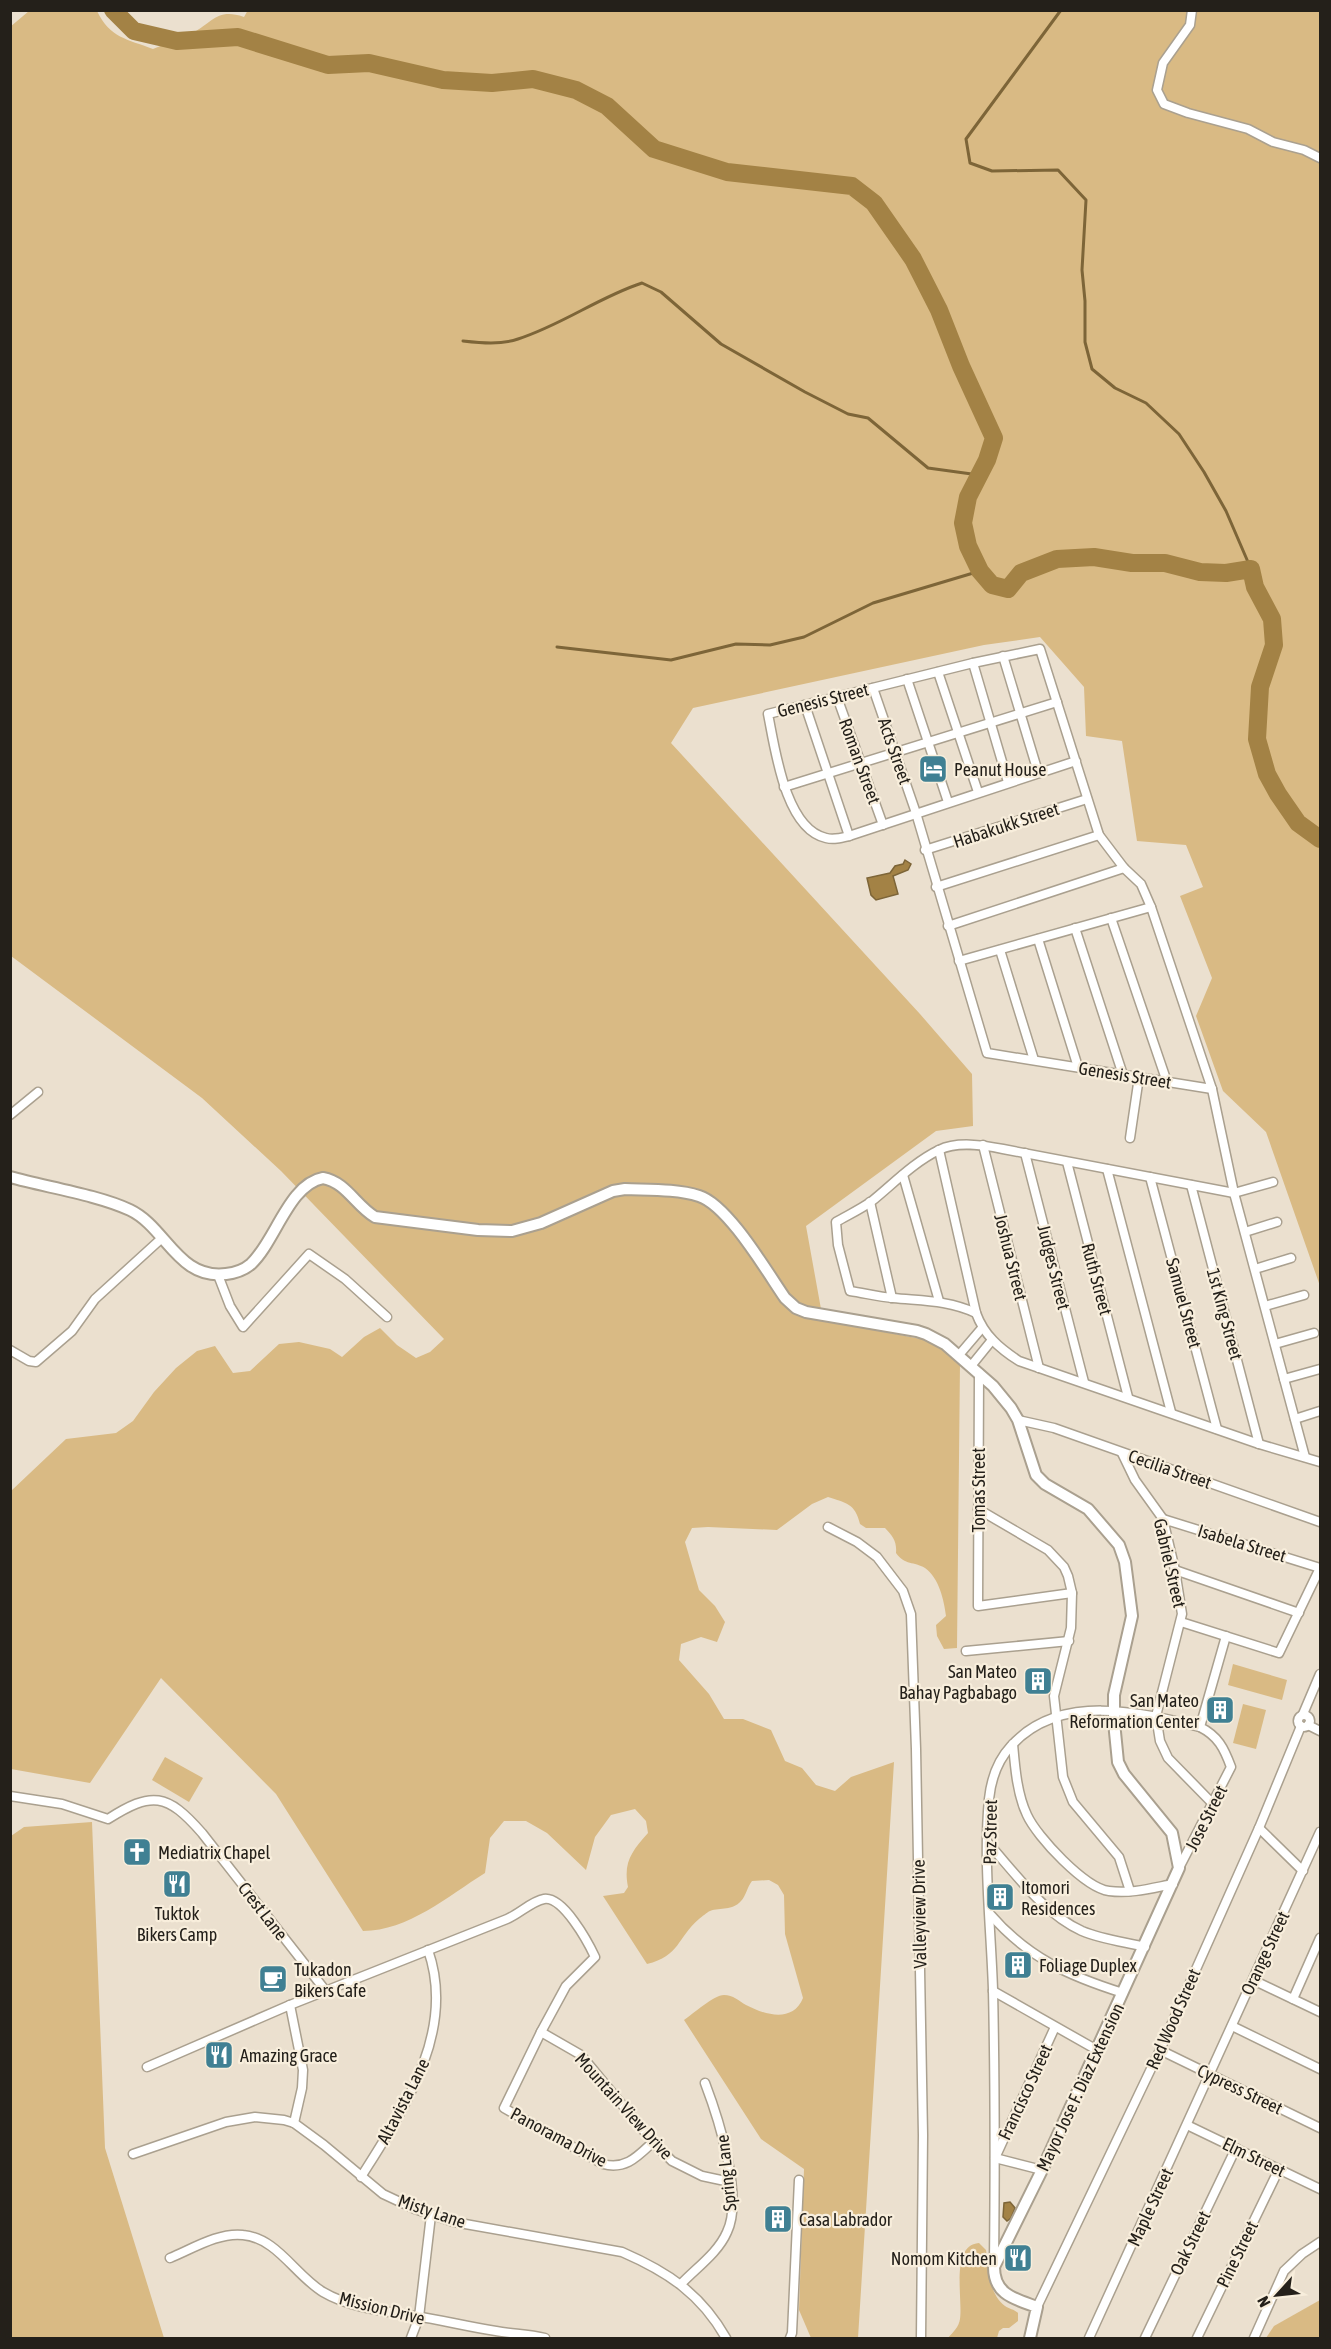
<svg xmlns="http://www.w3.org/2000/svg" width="1331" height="2349" font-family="'Asap Condensed',sans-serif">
<rect width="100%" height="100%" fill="#ebe0cf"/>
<!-- green -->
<g fill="#d9ba84">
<path d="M248 10 1320 11V1286L1266 1132 1223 1091 1196 1016 1212 978 1180 896 1203 887 1186 845 1137 841 1122 741 1086 736 1084 687 1040 637 984 645 693 708 671 743 920 1014 972 1074 973 1126 936 1131 806 1226 821 1309 819 1319 931 1341 960 1363 957 1648 944 1649 937 1636 936 1625 946 1616C944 1600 939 1578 925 1568 914 1561 905 1566 896 1553 897 1542 893 1536 885 1528H866L860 1524C855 1503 846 1503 828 1497L812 1504 777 1530 708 1527 692 1528 685 1542 699 1590 715 1606 725 1622 717 1642 701 1637 681 1644 679 1660 709 1694 724 1719H743L771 1730 785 1761 802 1768 816 1785 835 1791 851 1777 894 1762 858 2338H811L799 2310 804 2169 761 2139 684 2020C693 2014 714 1995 724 1995 733 1995 739 2001 746 2005 765 2015 793 2023 803 1998L785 1934 784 1895 778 1885 769 1880 752 1881C747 1887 746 1896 741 1901 732 1911 721 1907 710 1911 707 1912 702 1917 699 1919 677 1938 680 1956 647 1964L603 1896 624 1893 628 1887C623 1862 632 1851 648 1833L646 1821 635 1809 611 1815 595 1837 586 1870 547 1833 526 1821H504L490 1838 485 1873C448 1896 408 1931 363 1931L276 1794 161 1678 90 1783 11 1769V1491L66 1439 116 1433 133 1421 154 1392 176 1368 197 1351 215 1346 233 1373 250 1371 279 1344 299 1342 330 1349 342 1357 364 1337 380 1328 397 1345 416 1358 430 1352 444 1339 281 1171 202 1098 11 956 10 27 29 11H97C110 38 127 39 153 49 166 44 181 39 193 33 213 22 217 8 244 17Z"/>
<polygon points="1233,1664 1287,1680 1282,1700 1228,1685"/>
<polygon points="1243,1704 1266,1710 1256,1749 1233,1743"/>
<polygon points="165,1757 203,1778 189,1802 152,1780"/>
<polygon points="92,1822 105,2148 164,2338 11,2338 11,1836 24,1827"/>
<path d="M979 2243 986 2250C989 2269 988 2293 1005 2306 1009 2309 1014 2309 1018 2313V2321L1009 2328H1003L999 2331 997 2338H948C953 2332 959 2327 960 2319 963 2299 950 2245 979 2243Z"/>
<polygon points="1320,2300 1320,2338 1266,2338 1274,2326"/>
</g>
<!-- water -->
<g fill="#a38245" stroke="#7d6538" stroke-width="1.5">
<polygon points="905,860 911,864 908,870 893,876 898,894 876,900 871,895 867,878 890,873 895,866 903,864"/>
<polygon points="1010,2202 1015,2208 1011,2218 1007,2221 1003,2217 1004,2203"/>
</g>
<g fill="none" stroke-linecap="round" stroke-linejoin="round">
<!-- stream -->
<g stroke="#7d6538" stroke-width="3">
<polyline points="1061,10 966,139 970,163 992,171 1058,170 1086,200 1082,270 1085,301 1085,342 1092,369 1115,388 1146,403 1179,434 1204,472 1226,511 1251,569"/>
<path d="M463 341C481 343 501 345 518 339 562 325 599 297 642 283L661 292 721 344 805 392 848 414 868 418 928 468 979 475"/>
<polyline points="557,647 671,660 736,644 770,645 804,637 873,603 980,571"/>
</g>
<!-- river -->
<polyline stroke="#a38245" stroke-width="18" points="113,10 134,31 177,41 238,37 328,65 369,63 443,80 492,83 533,79 576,90 607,106 654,149 727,172 852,186 874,203 913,259 939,310 961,366 994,438 987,460 968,497 963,523 968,546 980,571 992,585 1008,589 1021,573 1057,559 1094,557 1132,563 1165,563 1200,572 1226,573 1251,569 1255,587 1272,619 1274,645 1260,687 1257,739 1267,774 1278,794 1298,823 1320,839"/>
<!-- minor casing -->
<g stroke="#aaa08f" stroke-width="11">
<g id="minor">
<polyline points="1192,10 1190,25 1163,63 1157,90 1164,104 1188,113 1248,129 1273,142 1304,150 1320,158"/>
<polyline points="1003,656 1038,772"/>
<polyline points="973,663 1008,782"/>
<polyline points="938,672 978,792"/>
<polyline points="907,679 948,802"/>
<polyline points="873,688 916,813 987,1053 1212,1089"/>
<polyline points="837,697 883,825"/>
<polyline points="805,705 849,836"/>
<path d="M1076 761 849 836C841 838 834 840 826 838 785 829 775 748 768 714L973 663 1040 649 1099 835 1124 868 1141 884 1151 907 1212 1089 1234 1193 1305 1457"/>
<polyline points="784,787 1057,702"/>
<polyline points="925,850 1087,799"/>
<polyline points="936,887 1099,835"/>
<polyline points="1111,918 1167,1082"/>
<polyline points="948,926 1124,868"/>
<polyline points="1075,928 1123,1075"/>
<polyline points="1038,939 1078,1067"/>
<polyline points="1000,950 1034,1060"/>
<polyline points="959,961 1151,907"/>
<polyline points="10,1115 38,1092"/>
<polyline points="1130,1138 1139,1077"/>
<polyline points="983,1145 1039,1368"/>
<path d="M939 1150 976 1313C984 1335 999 1348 1019 1361L1259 1444 1320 1462"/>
<polyline points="1025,1153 1084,1382"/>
<polyline points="1067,1162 1128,1397"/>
<polyline points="1107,1169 1171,1412"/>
<polyline points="903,1175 939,1301"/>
<polyline points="1150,1177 1217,1429"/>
<polyline points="1191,1185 1259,1444"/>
<polyline points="870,1202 892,1298"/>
<polyline points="1245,1232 1277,1222"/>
<polyline points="1255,1269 1291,1258"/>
<polyline points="218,1275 230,1306 243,1327 309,1254 345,1279 387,1317"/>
<polyline points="1265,1306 1304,1295"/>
<path d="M976 1313C948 1300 922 1301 893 1298 879 1297 864 1293 850 1291L838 1245 836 1222C848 1215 861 1209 872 1201 893 1184 914 1162 939 1150 957 1141 983 1145 1003 1149L1234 1193 1273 1182"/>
<polyline points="1275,1344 1314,1333"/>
<polyline points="10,1350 29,1361 36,1362 72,1331 95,1299 162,1238"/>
<polyline points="959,1355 982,1328"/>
<polyline points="971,1366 992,1340"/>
<polyline points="979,1373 978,1606 1072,1593"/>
<polyline points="1284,1379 1320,1369"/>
<polyline points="1295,1419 1320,1411"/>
<polyline points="1018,1420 1054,1428 1320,1522"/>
<polyline points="1122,1453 1135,1480 1163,1519 1175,1570 1182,1614 1156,1716 1160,1741 1168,1758 1213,1804"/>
<polyline points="978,1509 1048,1550 1064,1567 1068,1576 1072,1593 1071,1628 1054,1696 1063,1777 1073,1802 1119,1857 1130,1891"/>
<polyline points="1163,1519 1320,1568"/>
<polyline points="828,1527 857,1542 877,1557 903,1591 911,1614 916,1749 923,2135 921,2338"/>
<polyline points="1175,1570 1299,1613"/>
<polyline points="1181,1622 1279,1653 1320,1568"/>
<polyline points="966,1651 1069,1641"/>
<polyline points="1303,1714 1320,1674"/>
<circle cx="1304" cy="1721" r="6"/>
<polyline points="1308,1725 1320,1731"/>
<path d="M1013 1744C1015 1767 1017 1794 1027 1815 1037 1837 1085 1888 1109 1891 1131 1894 1152 1888 1173 1884"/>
<path d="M10 1796 62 1804 108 1819C152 1791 167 1793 202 1833L325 1990"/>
<polyline points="1259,1828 1303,1871"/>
<path d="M988 1843C1015 1873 1044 1914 1082 1931 1101 1939 1124 1942 1145 1947"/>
<path d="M1179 1868 1231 1767C1224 1748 1218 1736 1200 1727L1226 1636"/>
<path d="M990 1914C1028 1958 1069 1976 1123 1993"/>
<polyline points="1253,1980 1320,2012"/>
<polyline points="993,1991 1097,2050"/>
<polyline points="1293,1999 1320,1938"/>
<polyline points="290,2005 303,2070 302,2088 294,2123"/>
<polyline points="1232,2026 1320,2069"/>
<path d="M541 2032 504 2108 603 2164C626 2170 638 2156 653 2142"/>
<polyline points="1160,2050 1320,2128"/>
<path d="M147 2067 290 2005 507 1919C519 1914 532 1901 544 1899 563 1896 588 1942 595 1957L566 1986 541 2032 581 2055 653 2142 672 2161 702 2176 730 2182"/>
<polyline points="1187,2125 1320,2189"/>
<path d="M133 2154 226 2122 255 2117 284 2120 294 2123 324 2145 383 2194 415 2209 454 2222 622 2252C668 2272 701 2294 726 2338"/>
<polyline points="1042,2170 995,2158 1055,2027"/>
<path d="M361 2177C403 2110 457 2032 428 1950"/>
<path d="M170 2258C192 2249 219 2232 243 2235 277 2238 295 2275 323 2292 350 2308 385 2311 415 2316 442 2320 469 2327 496 2331 512 2334 528 2334 545 2338"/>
<path d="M994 2263C995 2172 995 2081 993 1990 991 1928 983 1861 989 1799 991 1780 998 1760 1011 1746 1060 1692 1140 1712 1200 1727"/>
<path d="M681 2284C696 2268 718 2253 727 2232 744 2197 718 2117 705 2083"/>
<polyline points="1037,2307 1160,2050 1259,1828 1301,1726"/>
<polyline points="411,2338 419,2317 431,2215"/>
<polyline points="790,2338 792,2333 799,2180"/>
<polyline points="1089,2338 1320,1832"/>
<polyline points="1145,2338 1236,2148"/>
<polyline points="1197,2338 1279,2169"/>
<polyline points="1254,2338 1284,2271 1302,2254 1320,2242"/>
</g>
</g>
<!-- tertiary casing -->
<g stroke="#aaa08f" stroke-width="14">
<path id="tertiary" d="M10 1177C46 1187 98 1195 130 1210 166 1227 178 1280 226 1274 235 1273 244 1270 251 1264 275 1242 289 1184 323 1178 346 1182 356 1206 375 1217L478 1230 512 1231 541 1223 613 1191 625 1189C649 1190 677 1189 699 1196 728 1205 767 1272 785 1298L796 1308 806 1312 917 1331 926 1334 945 1344 993 1386 1011 1408 1018 1420 1036 1475 1045 1484 1088 1509 1119 1545 1125 1562 1132 1616 1114 1695V1722L1118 1762 1124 1774 1172 1833 1179 1868 1042 2170 994 2267C994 2295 1015 2299 1037 2307L1030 2338"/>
</g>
<!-- minor -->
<use href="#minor" stroke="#fff" stroke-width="8"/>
<!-- tertiary -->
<use href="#tertiary" stroke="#fff" stroke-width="10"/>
</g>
<!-- icons -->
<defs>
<g id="hotel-square" transform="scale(1.5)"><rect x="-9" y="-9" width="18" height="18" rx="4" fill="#408093" stroke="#f8eedc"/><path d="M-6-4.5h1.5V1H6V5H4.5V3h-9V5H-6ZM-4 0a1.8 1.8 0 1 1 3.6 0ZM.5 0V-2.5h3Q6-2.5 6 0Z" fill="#fff"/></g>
<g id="building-square" transform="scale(1.5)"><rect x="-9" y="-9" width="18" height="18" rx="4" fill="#408093" stroke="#f8eedc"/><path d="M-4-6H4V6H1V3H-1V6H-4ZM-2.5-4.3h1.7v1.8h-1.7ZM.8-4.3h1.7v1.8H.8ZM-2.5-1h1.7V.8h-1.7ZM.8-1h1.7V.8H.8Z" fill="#fff"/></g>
<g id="church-square" transform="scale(1.5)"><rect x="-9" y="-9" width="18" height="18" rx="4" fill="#408093" stroke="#f8eedc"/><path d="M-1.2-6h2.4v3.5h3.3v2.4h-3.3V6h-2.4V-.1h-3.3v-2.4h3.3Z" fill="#fff"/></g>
<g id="restaurant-square" transform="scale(1.5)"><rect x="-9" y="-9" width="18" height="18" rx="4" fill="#408093" stroke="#f8eedc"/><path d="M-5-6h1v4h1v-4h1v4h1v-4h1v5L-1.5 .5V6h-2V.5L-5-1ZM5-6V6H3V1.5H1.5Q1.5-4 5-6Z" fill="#fff"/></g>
<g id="cafe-square" transform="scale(1.5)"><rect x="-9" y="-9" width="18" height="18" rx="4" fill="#408093" stroke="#f8eedc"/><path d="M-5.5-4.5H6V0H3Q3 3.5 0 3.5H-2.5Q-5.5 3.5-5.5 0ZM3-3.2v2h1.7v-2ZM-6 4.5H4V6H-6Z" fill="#fff"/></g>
</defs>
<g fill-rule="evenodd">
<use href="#hotel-square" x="933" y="769"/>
<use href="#building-square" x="1038" y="1681"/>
<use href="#building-square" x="1220" y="1710"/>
<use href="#church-square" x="137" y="1852"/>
<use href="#restaurant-square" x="177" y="1884"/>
<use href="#building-square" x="1000" y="1897"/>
<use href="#building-square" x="1018" y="1965"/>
<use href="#cafe-square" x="273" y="1979"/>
<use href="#restaurant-square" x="219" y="2055"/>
<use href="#building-square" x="778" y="2219"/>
<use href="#restaurant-square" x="1018" y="2258"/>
</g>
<g text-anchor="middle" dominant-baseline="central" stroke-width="4.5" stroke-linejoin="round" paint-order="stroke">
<!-- street labels -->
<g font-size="18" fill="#24201a" stroke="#f8eedc">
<text transform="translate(823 700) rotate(-14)">Genesis Street</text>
<text transform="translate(895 751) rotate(71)">Acts Street</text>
<text transform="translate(860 761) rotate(70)">Roman Street</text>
<text transform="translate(1006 825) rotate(-18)">Habakukk Street</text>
<text transform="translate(1125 1075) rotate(9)">Genesis Street</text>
<text transform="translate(1011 1257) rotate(76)">Joshua Street</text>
<text transform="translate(1054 1267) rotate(76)">Judges Street</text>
<text transform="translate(1097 1279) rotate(75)">Ruth Street</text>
<text transform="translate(1184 1303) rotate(75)">Samuel Street</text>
<text transform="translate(1225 1314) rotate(75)">1st King Street</text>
<text transform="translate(1170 1469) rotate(19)">Cecilia Street</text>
<text transform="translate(978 1490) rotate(-90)">Tomas Street</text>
<text transform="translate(1242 1543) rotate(17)">Isabela Street</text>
<text transform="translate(1170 1563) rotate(77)">Gabriel Street</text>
<text transform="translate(1206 1818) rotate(-63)">Jose Street</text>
<text transform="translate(990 1832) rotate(-89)">Paz Street</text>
<text transform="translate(263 1911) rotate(52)">Crest Lane</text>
<text transform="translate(919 1914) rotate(-91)">Valleyview Drive</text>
<text transform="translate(1265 1953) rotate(-65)">Orange Street</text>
<text transform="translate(1173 2019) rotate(-66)">Red Wood Street</text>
<text transform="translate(1080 2087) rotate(-65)">Mayor Jose F. Diaz Extension</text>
<text transform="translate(1240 2089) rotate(26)">Cypress Street</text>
<text transform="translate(1025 2092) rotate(-65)">Francisco Street</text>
<text transform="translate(403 2101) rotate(-63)">Altavista Lane</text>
<text transform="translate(624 2106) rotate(48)">Mountain View Drive</text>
<text transform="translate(559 2137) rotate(28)">Panorama Drive</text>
<text transform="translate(1254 2157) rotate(26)">Elm Street</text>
<text transform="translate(726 2173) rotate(-96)">Spring Lane</text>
<text transform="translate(1150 2207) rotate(-65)">Maple Street</text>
<text transform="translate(432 2211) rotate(19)">Misty Lane</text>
<text transform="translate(1190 2243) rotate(-64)">Oak Street</text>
<text transform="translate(1237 2254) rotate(-64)">Pine Street</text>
<text transform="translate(382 2308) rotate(14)">Mission Drive</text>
</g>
<!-- poi labels -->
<g font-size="18" fill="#24201a" stroke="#f8eedc" text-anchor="start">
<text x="954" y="769">Peanut House</text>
<text x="1017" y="1671" text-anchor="end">San Mateo<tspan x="1017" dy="21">Bahay Pagbabago</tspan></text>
<text x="1199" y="1700" text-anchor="end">San Mateo<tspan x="1199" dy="21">Reformation Center</tspan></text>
<text x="158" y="1852">Mediatrix Chapel</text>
<text x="1021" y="1887">Itomori<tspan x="1021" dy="21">Residences</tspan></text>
<text x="177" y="1913" text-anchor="middle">Tuktok<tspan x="177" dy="21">Bikers Camp</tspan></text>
<text x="1039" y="1965">Foliage Duplex</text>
<text x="294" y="1969">Tukadon<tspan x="294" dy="21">Bikers Cafe</tspan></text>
<text x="240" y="2055">Amazing Grace</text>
<text x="799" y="2219">Casa Labrador</text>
<text x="997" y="2258" text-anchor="end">Nomom Kitchen</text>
</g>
</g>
<!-- border -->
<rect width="1331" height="2349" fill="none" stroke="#24201a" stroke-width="24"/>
<!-- north arrow -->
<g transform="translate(1277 2295) rotate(243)" stroke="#f8eedc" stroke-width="4.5" paint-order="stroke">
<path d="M0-4.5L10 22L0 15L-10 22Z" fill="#24201a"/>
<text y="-9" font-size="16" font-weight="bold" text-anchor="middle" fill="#24201a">N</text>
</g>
</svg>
